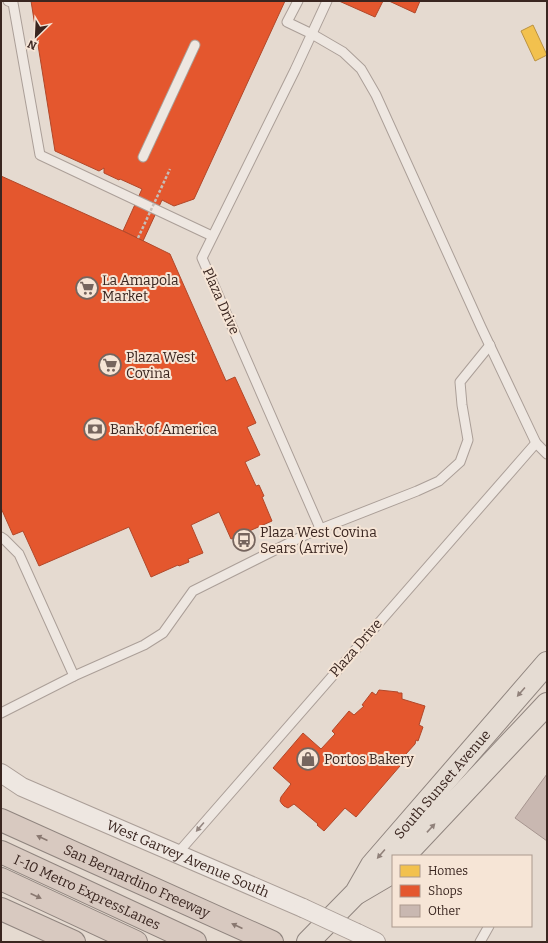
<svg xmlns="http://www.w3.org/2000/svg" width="548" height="943" font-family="Bitter,serif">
<rect width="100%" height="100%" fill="#e5dad0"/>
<!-- homes -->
<polygon fill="#f2c14e" stroke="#bb9240" points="533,25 547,55 535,61 521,31"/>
<!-- shops -->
<g fill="#e4572e" stroke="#b1482a">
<polygon points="31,1 285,1 194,199 174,206 162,200 143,241 123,231 142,189 120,179 119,180 104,173 104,168 99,171 55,151"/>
<polygon points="339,1 383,1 375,17"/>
<polygon points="389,1 420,1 415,13"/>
<polygon points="1,176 123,231 170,254 226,381 235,377 256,423 247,427 260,455 245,462 256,486 259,485 264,496 262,497 272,521 231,539 219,512 191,525 203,553 188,559 189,562 179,566 178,565 151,577 129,527 39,566 23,531 13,535 1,508"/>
<polygon points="379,690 398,692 398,693 402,693 402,699 425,706 419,725 423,727 418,741 416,740 415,744 397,764 400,766 356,817 345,808 324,831 317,825 318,824 294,804 288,808 284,806 282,804 280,801 281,797 291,784 273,768 303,733 321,749 335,734 332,731 349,711 354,715 364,706 362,705 372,692 376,695"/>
</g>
<!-- building -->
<polygon fill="#c9b8b1" stroke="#a6958f" points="547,774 547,841 515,818"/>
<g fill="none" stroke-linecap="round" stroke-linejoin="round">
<!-- service casing -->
<g stroke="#ab9f98" stroke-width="11">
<g id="service">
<polyline points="8,1 13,3 40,155 212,236"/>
<polyline points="298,1 287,22 312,34 343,52 361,69 376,95 481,327 536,443 547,454"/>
<polyline points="143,157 195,45"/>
<polyline points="320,528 202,258 295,70 327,1"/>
<polyline points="1,537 4,539 19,554 74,676"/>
<polyline points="1,713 74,676 144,645 163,633 193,591 305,535 417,491 439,481 460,462 468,440 462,405 460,382 490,345"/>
<polyline points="177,854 536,443"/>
<polyline points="480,942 489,926"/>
</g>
</g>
<!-- minor casing -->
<g stroke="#ab9f98" stroke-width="20">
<g id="minor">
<path id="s1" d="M1 773 22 787 303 908"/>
<polyline points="357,933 376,942"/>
</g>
</g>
<!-- primary casing -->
<g stroke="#90857f" stroke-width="24">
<g id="primary">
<polyline points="404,856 547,704"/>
<polyline points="357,893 386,876 393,868"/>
<path id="s2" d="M308 942 356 893 372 865 547 663"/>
</g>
</g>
<!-- motorway casing -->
<g stroke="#90857f" stroke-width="24">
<g id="motorway">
<path id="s3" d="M1 820 272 942"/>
<path id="s4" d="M1 852 195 942"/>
<polyline points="1,879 136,942"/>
<polyline points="1,909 74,942"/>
</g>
</g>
<!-- service -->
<use href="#service" stroke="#eee7e1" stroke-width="9"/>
<!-- minor -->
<use href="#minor" stroke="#eee7e1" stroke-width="18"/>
<!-- primary -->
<use href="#primary" stroke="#e5dcd3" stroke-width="22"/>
<!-- motorway -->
<use href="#motorway" stroke="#d8c9c0" stroke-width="22"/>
<!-- minor-bridge casing -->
<g stroke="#ab9f98" stroke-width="20" stroke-linecap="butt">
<polyline id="minor-bridge" points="303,908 357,933"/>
</g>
<!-- path-bridge -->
<polyline stroke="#c6beb8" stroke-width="2.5" stroke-dasharray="3 2" stroke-linecap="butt" points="138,238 170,169"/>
<!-- minor-bridge -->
<use href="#minor-bridge" stroke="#eee7e1" stroke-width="18"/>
</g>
<!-- one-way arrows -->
<defs><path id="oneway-solid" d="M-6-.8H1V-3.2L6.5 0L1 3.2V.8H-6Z"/></defs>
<g fill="#90817a">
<use href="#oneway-solid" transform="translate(521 692) rotate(131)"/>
<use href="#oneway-solid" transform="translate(431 828) rotate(-47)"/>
<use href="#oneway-solid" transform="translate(381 854) rotate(131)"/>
</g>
<use fill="#948680" href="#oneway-solid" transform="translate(200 827) rotate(131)"/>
<g fill="#897870">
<use href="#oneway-solid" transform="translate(42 838) rotate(-156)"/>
<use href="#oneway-solid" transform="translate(36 896) rotate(25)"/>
<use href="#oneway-solid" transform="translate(237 926) rotate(-156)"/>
</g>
<!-- icons -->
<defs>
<g id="supermarket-ring" transform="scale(1.15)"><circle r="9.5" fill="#f6e5d6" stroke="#76655e" stroke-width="1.5"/><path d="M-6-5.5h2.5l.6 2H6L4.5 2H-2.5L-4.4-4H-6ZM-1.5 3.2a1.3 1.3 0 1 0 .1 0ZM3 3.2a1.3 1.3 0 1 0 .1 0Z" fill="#76655e"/></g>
<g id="bank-ring" transform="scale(1.15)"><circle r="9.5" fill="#f6e5d6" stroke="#76655e" stroke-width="1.5"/><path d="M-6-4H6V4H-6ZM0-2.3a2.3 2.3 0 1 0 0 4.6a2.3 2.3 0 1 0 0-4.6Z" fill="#76655e"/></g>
<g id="bus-ring" transform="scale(1.15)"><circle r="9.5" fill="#f6e5d6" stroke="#76655e" stroke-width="1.5"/><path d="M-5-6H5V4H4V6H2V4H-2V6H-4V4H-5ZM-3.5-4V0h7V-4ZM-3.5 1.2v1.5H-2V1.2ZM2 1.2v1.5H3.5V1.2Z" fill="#76655e"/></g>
<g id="shop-ring" transform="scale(1.15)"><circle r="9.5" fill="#f6e5d6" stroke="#76655e" stroke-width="1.5"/><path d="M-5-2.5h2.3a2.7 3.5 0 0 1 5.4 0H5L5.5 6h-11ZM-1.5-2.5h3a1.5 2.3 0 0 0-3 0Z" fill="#76655e"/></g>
</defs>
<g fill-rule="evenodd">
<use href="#supermarket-ring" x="87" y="288"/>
<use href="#supermarket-ring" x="110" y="365"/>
<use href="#bank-ring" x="95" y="429"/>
<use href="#bus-ring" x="244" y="540"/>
<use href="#shop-ring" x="308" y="759"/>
</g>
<g text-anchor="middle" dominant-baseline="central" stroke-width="4" stroke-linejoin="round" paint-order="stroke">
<!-- poi labels -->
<g font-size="14" fill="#3a2620" stroke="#f6e5d6" text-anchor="start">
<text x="102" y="280">La Amapola<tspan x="102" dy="16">Market</tspan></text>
<text x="126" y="357">Plaza West<tspan x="126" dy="16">Covina</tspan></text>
<text x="110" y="429">Bank of America</text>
<text x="260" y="532">Plaza West Covina<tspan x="260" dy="16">Sears (Arrive)</tspan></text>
<text x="324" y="759">Portos Bakery</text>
</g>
<!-- street labels -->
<g font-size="14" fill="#3a2620" stroke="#f6e5d6">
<text transform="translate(221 301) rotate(66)">Plaza Drive</text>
<text transform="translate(356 648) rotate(-49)">Plaza Drive</text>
<text stroke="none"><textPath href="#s2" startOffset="208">South Sunset Avenue</textPath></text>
<text stroke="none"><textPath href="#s1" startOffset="206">West Garvey Avenue South</textPath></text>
<text stroke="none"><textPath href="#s3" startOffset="149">San Bernardino Freeway</textPath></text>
<text stroke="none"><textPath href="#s4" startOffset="95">I-10 Metro ExpressLanes</textPath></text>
</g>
</g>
<!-- border -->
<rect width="548" height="943" fill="none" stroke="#3a2620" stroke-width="4"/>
<!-- legend -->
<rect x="392" y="855" width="140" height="72" fill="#f6e5d6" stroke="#ab998d"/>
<rect x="400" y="865" width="20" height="12" fill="#f2c14e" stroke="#ab998d"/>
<text x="428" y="875" font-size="12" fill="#3a2620">Homes</text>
<rect x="400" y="885" width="20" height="12" fill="#e4572e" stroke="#ab998d"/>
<text x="428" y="895" font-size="12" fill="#3a2620">Shops</text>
<rect x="400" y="905" width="20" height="12" fill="#c9b8b1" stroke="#ab998d"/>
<text x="428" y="915" font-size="12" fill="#3a2620">Other</text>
<!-- north arrow -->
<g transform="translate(36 36) rotate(204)" stroke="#f6e5d6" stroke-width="3" paint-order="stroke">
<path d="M0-3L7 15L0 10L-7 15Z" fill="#3a2620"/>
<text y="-6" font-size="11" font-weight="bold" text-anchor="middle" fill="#3a2620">N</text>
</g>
</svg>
